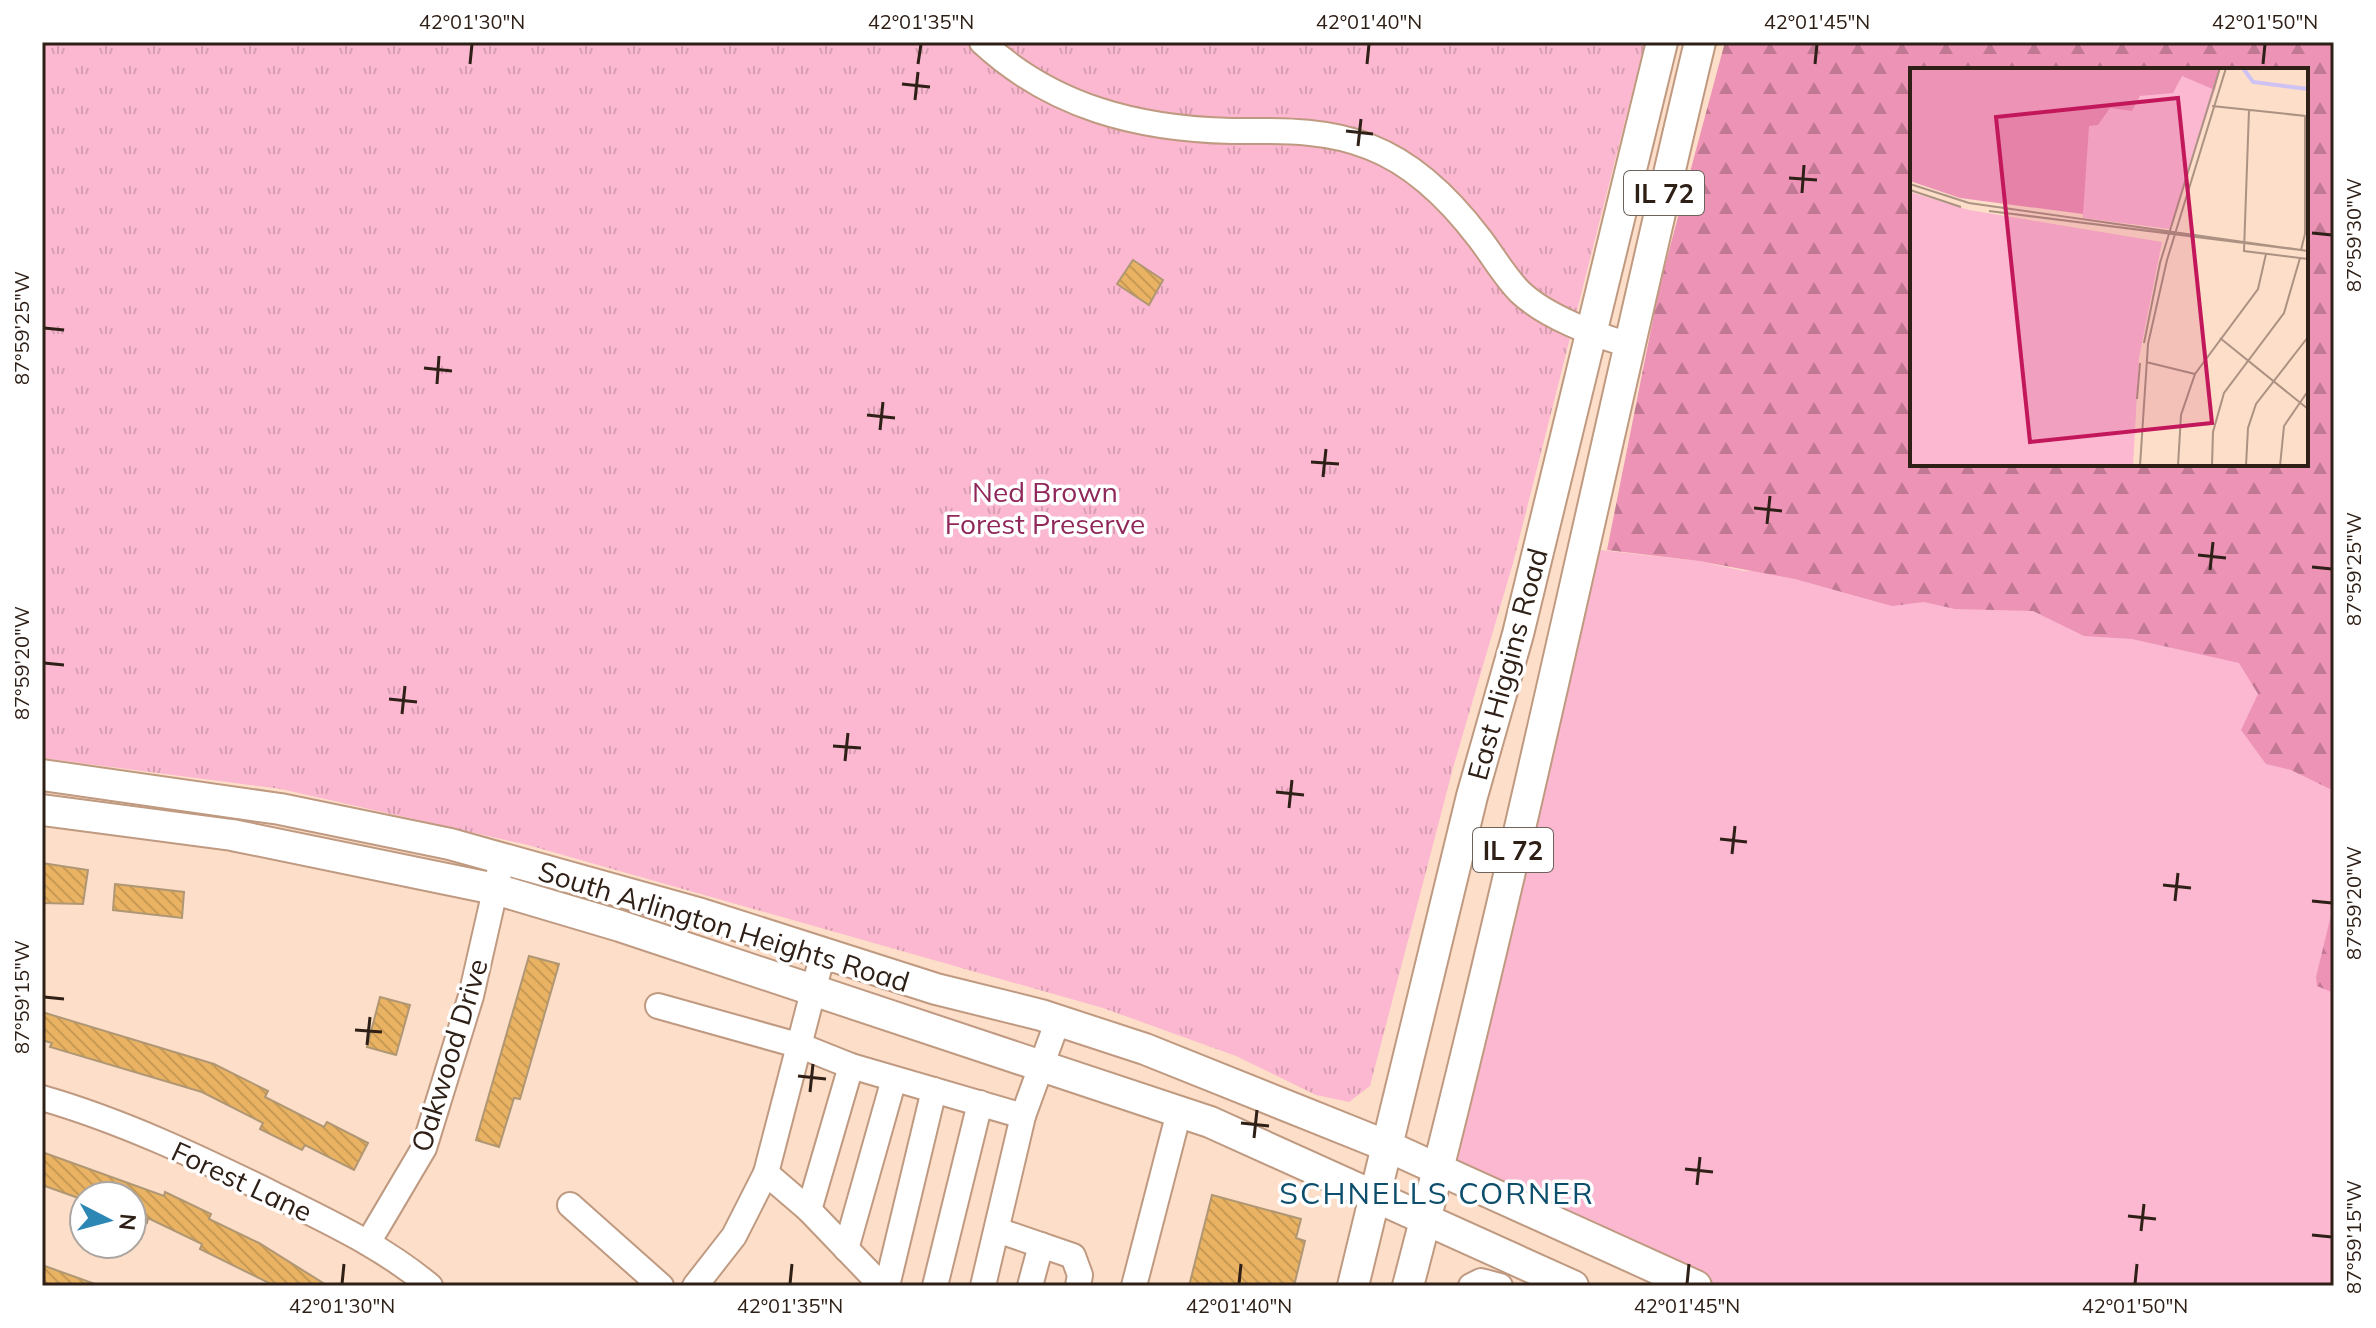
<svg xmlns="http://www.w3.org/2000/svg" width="2376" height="1328" font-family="Mulish,sans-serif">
<defs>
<pattern id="forest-firs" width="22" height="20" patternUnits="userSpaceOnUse" patternTransform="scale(2)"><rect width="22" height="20" fill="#ed93b6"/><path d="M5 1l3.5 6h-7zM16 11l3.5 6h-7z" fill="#c07893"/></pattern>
<pattern id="park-tufts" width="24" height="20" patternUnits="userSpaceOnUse" patternTransform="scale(2)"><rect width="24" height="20" fill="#fbb8d0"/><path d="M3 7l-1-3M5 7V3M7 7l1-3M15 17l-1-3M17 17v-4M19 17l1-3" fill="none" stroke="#d79eb2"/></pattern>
<pattern id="building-back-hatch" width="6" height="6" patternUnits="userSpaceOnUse" patternTransform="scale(2)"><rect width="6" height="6" fill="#e9b363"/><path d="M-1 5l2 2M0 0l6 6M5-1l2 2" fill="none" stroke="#c89a55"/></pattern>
</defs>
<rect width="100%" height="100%" fill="#fddec9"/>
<!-- green -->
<polygon fill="#fbb8d0" points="1582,548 1699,561 1744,571 2334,549 2334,1286 1709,1286 1437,1167"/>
<!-- forest -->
<g fill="url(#forest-firs)" fill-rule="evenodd">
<path d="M1725 42H2334V791L2291 770 2266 764 2241 730 2258 694 2239 663 2132 639 2084 636 2033 611 1955 609 1924 602 1892 606 1795 579 1699 561 1607 550 1660 284ZM2306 70V464H1912V70Z"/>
<polygon points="2334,903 2334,993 2317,986 2316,977"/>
</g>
<!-- park -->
<polygon fill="url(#park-tufts)" points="42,42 1645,42 1513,563 1453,768 1370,1086 1349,1102 1316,1095 1236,1056 1103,1008 528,845 281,789 42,758"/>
<!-- building -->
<g fill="url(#building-back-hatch)" stroke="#b09774" stroke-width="2">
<polygon points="1133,260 1163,280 1149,305 1117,284"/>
<polygon points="42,863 88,870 83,904 42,903"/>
<polygon points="115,884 184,892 182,918 113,910"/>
<polygon points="529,956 559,964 520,1099 514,1098 499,1147 476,1140"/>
<polygon points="380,997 410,1005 396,1055 367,1047"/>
<polygon points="42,1012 214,1064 268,1091 265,1097 324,1127 327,1122 368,1143 354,1170 305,1145 302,1150 260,1129 263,1123 202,1092 50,1047 52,1043 42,1040"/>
<polygon points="42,1152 164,1196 165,1192 211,1214 209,1219 259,1243 328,1286 275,1286 200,1249 202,1244 148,1218 147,1223 132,1218 132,1196 84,1196 84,1200 42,1185"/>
<polygon points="1212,1195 1301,1219 1296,1238 1305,1241 1294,1286 1189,1286"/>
<polygon points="42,1265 95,1284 95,1286 42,1286"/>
</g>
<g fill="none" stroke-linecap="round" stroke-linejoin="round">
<!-- minor casing -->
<g stroke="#bf9a81" stroke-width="28">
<g id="minor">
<path d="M982 42C1052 107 1138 129 1232 131 1279 131 1325 129 1370 147 1414 164 1452 202 1480 239 1493 256 1505 277 1520 292 1545 316 1596 336 1628 344"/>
<polyline points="658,1006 801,1046 851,1066 1023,1116"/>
<path d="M42 1098C122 1121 198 1157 273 1194 329 1222 382 1246 430 1286"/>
<polyline points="766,1173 809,1210 882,1286"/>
<polyline points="570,1205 661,1286"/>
<polyline points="809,1210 851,1066"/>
<polyline points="997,1230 1073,1256 1080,1275 1078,1286"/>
<polyline points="369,1241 424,1148 471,996 499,873"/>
<polyline points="846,1249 894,1079"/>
<polyline points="695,1286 734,1236 766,1173 823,953"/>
<polyline points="887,1286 934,1090"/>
<polyline points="935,1286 980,1103"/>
<polyline points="983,1286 1023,1116 1058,1020"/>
<polyline points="1030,1286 1041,1245"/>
<polyline points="1134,1286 1179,1112"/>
<polyline points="1471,1286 1481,1281 1500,1286"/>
</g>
</g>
<!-- major casing -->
<g stroke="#bf9a81" stroke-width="34">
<g id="major">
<polyline points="42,775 280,809 450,844 701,914 936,989 1041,1015 1145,1049 1387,1146 1696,1286"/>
<polyline points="42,810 232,835 495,889 620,926 1210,1122 1573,1286"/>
<polyline points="1353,1286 1472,796 1518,634 1662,42"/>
<path d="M1408 1286C1516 874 1601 456 1700 42"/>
</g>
</g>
<!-- minor -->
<use href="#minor" stroke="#fff" stroke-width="24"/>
<!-- major -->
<use href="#major" stroke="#fff" stroke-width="30"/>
</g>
<!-- ticks -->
<path fill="none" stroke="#2f2017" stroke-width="3" d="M470 64 472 44M918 64 921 44M1367 64 1369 44M1815 64 1817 44M2263 64 2265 44M902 84 930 87M915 100 918 72M1346 131 1373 134M1358 146 1361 119M1789 178 1817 180M1802 193 1804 165M2312 233 2332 235M44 328 64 330M424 368 452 371M437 384 439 356M867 415 895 418M880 430 883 402M1311 462 1339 464M1323 477 1326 449M1754 508 1782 511M1767 524 1770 496M2198 555 2226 558M2312 567 2332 569M2210 570 2213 542M44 663 64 665M389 699 417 702M402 714 405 686M833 746 861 748M845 761 848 733M1276 792 1304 795M1289 808 1292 780M1720 839 1747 842M1732 854 1735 826M2163 885 2191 888M2175 901 2178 873M2312 901 2332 903M44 997 64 999M355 1030 382 1032M367 1045 370 1017M798 1076 826 1079M810 1092 813 1064M1241 1123 1269 1126M1254 1138 1257 1110M1685 1169 1713 1172M1697 1185 1700 1157M2128 1216 2156 1219M2141 1231 2144 1204M2312 1235 2332 1237M342 1284 344 1264M790 1284 792 1264M1239 1284 1241 1264M1687 1284 1689 1264M2135 1284 2137 1264"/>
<g text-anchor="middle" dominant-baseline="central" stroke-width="7" stroke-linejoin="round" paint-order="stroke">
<!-- shield labels -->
<g fill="#fff" stroke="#6d635d" stroke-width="2">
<rect x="1624" y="171" width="80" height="44" rx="6"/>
<rect x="1473" y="828" width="80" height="44" rx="6"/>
</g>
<g font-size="26" font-weight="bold" fill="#2f2017">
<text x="1664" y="193">IL 72</text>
<text x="1513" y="850">IL 72</text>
</g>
<!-- park labels -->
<g font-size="28" fill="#8f2759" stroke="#fff">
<text x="1045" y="491">Ned Brown<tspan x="1045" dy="32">Forest Preserve</tspan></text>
</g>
<!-- street labels -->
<g font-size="28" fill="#2f2017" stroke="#fff">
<text transform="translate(1507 664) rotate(-75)">East Higgins Road</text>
<text transform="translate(724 926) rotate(17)">South Arlington Heights Road</text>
<text transform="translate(449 1055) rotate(-73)">Oakwood Drive</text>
<text transform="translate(242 1181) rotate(25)">Forest Lane</text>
</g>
<!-- neighbourhood labels -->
<g font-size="30" letter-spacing="2" fill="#0d4e6d" stroke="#fff">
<text x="1437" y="1193">SCHNELLS CORNER</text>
</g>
</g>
<!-- overview -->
<g transform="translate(1910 68)">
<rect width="398" height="398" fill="#fddec9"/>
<path d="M163 2 282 9 305 22 260 161 173 150Z" fill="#fbb8d0"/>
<path d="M0 0H310L305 22 272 8 263 25 230 28 222 43 200 40 188 57 179 58 173 146 50 130 0 113Z" fill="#ed93b6"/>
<path d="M0 124 59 142 252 174 229 290 223 398H0Z" fill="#fbb8d0"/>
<path fill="none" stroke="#cec2f4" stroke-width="4" d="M333 0 343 14 398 21"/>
<path fill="none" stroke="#ab9282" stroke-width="2" d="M302 38 396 48M339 42 334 183 398 191M0 116 59 135 398 183M0 122 51 139M79 143 391 182M391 182 395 166V48M310 270 398 341M234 275 250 195 310 0M236 294 285 306M227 331 230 295M230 398 238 276 257 192 316 0M268 398 271 347 285 306 348 221 356 186M302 398 303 364 314 325 374 245 390 190M336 398 338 360 346 336 398 269M370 398 374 358 398 323"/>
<path fill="#c2185b" fill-opacity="0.15" stroke="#c2185b" stroke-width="4" d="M268 30 302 355 120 374 86 49Z"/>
<rect width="398" height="398" fill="none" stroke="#2f2017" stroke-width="4"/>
</g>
<!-- border -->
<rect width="2376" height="1328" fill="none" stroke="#ffffff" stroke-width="88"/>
<!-- north arrow -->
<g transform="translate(108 1220) rotate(96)"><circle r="38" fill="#ffffff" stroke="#aca6a2" stroke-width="2"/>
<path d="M0-6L14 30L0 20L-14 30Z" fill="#2d87b4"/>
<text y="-12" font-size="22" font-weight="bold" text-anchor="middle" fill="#2f2017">N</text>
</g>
<rect x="44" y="44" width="2288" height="1240" fill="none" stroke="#2f2017" stroke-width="3"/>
<g font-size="20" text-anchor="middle" fill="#2f2017">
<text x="472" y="29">42°01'30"N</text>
<text x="921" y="29">42°01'35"N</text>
<text x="1369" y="29">42°01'40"N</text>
<text x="1817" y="29">42°01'45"N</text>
<text x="2265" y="29">42°01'50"N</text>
<text transform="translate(2354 235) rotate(-90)" y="7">87°59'30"W</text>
<text transform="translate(22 328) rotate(-90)" y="7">87°59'25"W</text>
<text transform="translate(2354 569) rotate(-90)" y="7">87°59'25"W</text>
<text transform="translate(22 663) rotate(-90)" y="7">87°59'20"W</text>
<text transform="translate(2354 903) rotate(-90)" y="7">87°59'20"W</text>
<text transform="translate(22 997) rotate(-90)" y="7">87°59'15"W</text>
<text transform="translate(2354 1237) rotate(-90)" y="7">87°59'15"W</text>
<text x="342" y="1313">42°01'30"N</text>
<text x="790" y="1313">42°01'35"N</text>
<text x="1239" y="1313">42°01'40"N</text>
<text x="1687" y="1313">42°01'45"N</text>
<text x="2135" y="1313">42°01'50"N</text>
</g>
</svg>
